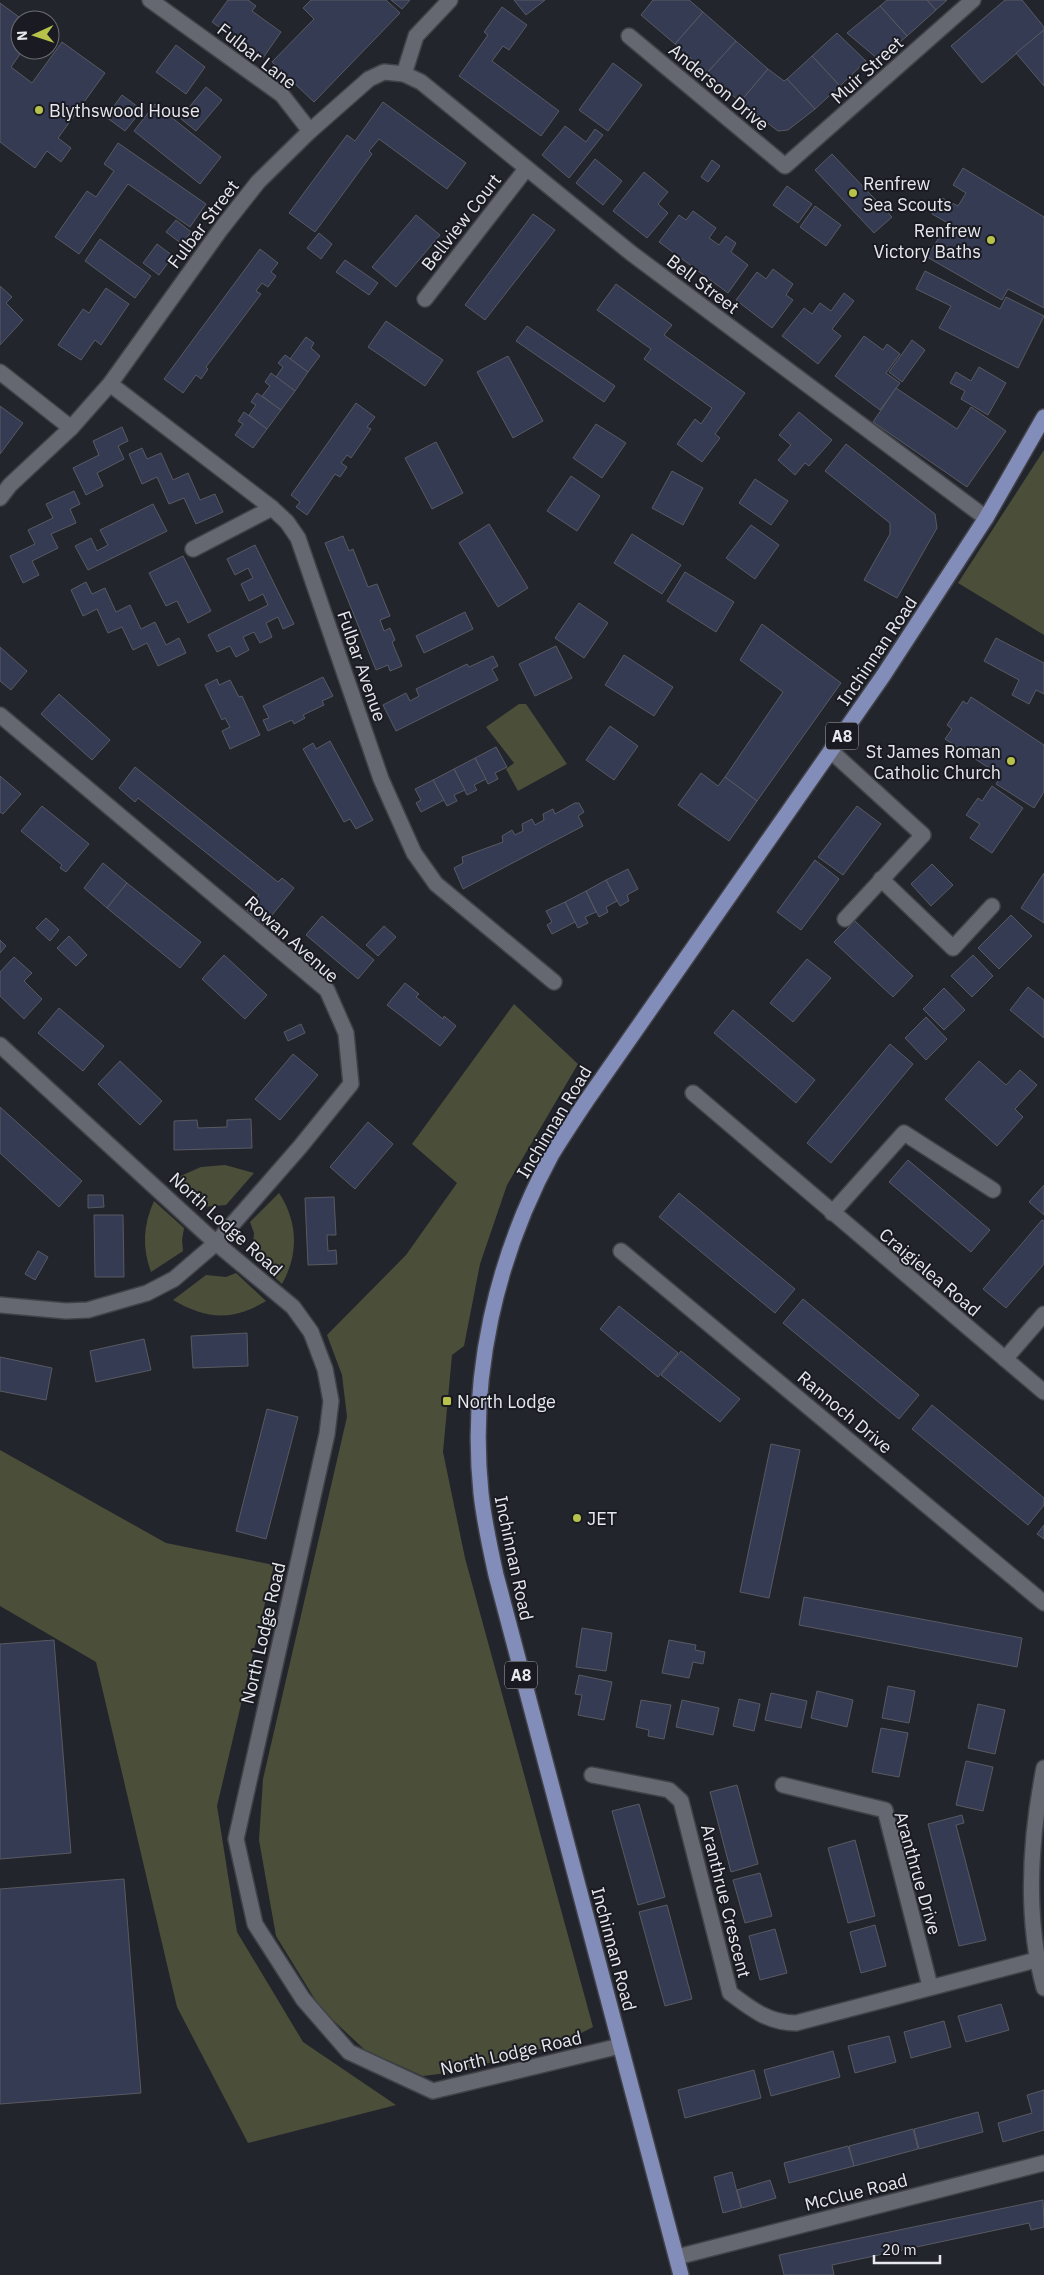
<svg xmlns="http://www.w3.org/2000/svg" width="1044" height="2275" font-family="'IBM Plex Sans',sans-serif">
<rect width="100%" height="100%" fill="#23252c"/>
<!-- green -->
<g fill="#4b4e38">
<polygon points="1044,450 1044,635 958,583"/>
<polygon points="519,704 526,704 567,764 518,791 506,769 514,763 486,727"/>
<polygon points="514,1004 578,1064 507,1185 480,1264 464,1346 452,1355 443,1452 465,1558 593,2027 560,2044 455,2072 423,2076 365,2050 321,2009 276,1936 259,1840 263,1779 347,1417 342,1375 327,1335 406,1255 457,1183 412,1144"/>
<polygon points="225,1165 254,1173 226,1205 204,1207 176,1178 201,1167"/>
<path d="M279 1193C298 1222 299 1254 282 1284L252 1256 254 1233 250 1222Z"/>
<path d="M154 1201 184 1228 182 1240 183 1251 151 1272C142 1248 143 1225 154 1201Z"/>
<path d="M236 1273 266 1301C232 1322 206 1319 173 1300L206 1275 226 1277Z"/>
<polygon points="0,1450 166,1543 274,1565 217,1806 237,1932 303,2042 396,2105 248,2143 177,2007 96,1662 0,1606"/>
</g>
<!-- building -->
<g fill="#363b54" stroke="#585a62">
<polygon points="228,0 248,0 256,6 252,11 281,32 263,58 212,22"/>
<polygon points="311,0 386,0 400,13 314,102 272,62 314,19 303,8"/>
<polygon points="391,0 410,0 402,9"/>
<polygon points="514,0 545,0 526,15"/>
<polygon points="653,0 689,0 703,12 675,44 641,15"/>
<polygon points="887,0 927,0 936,10 907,36 880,6"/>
<polygon points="927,0 947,0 936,10"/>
<polygon points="1005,0 1022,0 1044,27 1044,30 982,83 951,46"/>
<polygon points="0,3 23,20 20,20 20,50 23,50 11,67 32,83 62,42 105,73 58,138 71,148 61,162 47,151 35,168 0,142"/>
<polygon points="880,6 907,36 879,60 847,33"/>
<polygon points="502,7 527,25 509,50 503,46 492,61 559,111 541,136 459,76 488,35 484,32"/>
<polygon points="703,12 736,41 707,73 675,44"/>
<polygon points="1044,30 1044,86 1016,53"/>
<polygon points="837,33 866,61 840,86 812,56"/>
<polygon points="736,41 768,69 740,102 707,73"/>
<polygon points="176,45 205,67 186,94 156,72"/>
<polygon points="812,56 840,86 815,109 787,79"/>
<polygon points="613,63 642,85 608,131 579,110"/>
<polygon points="768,69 784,81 787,79 815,109 788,130 778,131 740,102"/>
<polygon points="206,87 222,100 196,131 180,118"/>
<polygon points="122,95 142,110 125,131 106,117"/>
<polygon points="383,102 466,163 447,189 379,139 369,151 372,154 315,232 289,213 347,135 355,141"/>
<polygon points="155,104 221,157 200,184 134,131"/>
<polygon points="565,126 586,142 595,129 603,135 569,178 542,155"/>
<polygon points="118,143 206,204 190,227 128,184 79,254 55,237 87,191 96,197 114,171 104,164"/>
<polygon points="832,154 892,217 874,233 815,170"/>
<polygon points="595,159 622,181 603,205 576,183"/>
<polygon points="712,160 720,166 708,182 701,177"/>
<polygon points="963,168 1044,217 1044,308 1008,289 1002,300 927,257 948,223 932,214 942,198 958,206 966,193 953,185"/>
<polygon points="644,172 668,192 658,204 668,213 647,238 613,211"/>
<polygon points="787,186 812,204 798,223 773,205"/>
<polygon points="815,206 841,225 826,246 800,227"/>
<polygon points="693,211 716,228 709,238 719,245 726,236 736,243 731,252 748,265 728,293 659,242 679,215 686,220"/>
<polygon points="533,214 555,230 485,320 465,305"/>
<polygon points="416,215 440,235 396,287 372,267"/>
<polygon points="176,220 191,232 182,244 166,232"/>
<polygon points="319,233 332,244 321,259 307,248"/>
<polygon points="100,239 151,276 135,298 85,261"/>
<polygon points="157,244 173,256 159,275 143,263"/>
<polygon points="260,249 278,263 271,272 276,276 268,287 262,283 256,291 261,294 206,367 208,369 201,379 196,375 183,393 164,379"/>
<polygon points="345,260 378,283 369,295 336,272"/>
<polygon points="773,269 793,284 786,295 793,300 772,328 736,300 757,272 766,279"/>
<polygon points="925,271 1000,309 1006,297 1044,316 1018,368 939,328 951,306 916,289"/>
<polygon points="616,284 672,325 664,335 745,393 715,434 720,438 702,462 677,444 695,419 701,424 712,408 644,359 651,349 597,310"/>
<polygon points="0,286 12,297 6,303 23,320 0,345"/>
<polygon points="106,288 129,304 101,345 95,340 81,360 58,345 83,309 89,313"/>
<polygon points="844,293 854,301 832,329 841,336 818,364 782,336 804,308 812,314 820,303 831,311"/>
<polygon points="386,321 443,360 425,386 368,347"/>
<polygon points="527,326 615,386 604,402 516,341"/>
<polygon points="864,336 883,350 887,344 900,354 886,373 900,383 880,410 835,376"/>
<polygon points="306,337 314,343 311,348 320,356 308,372 290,359"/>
<polygon points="912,340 925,350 902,382 889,372"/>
<polygon points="285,355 308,372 295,391 276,377 283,367 278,363"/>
<polygon points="508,356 543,421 513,438 477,372"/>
<polygon points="979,367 1006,383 988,415 961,399 965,391 950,383 956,372 971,381"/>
<polygon points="271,373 295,391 281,410 262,396 270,386 265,382"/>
<polygon points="896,388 957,429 971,407 1006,431 967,487 873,422"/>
<polygon points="257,393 281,410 267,429 249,415 256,405 251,402"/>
<polygon points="356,403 375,417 367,427 371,429 351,458 347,455 341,463 347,467 340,477 335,474 307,515 296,507 300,502 291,495"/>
<polygon points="0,406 23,423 0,454"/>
<polygon points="244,412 267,429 253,448 235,435 243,424 238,421"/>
<polygon points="799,412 832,440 809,466 805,463 795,475 778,460 791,445 779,435"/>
<polygon points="596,424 626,443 602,478 573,458"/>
<polygon points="122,427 128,441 118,446 124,459 97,473 103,486 86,495 73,468 99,455 93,441"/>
<polygon points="436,442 463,493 432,509 405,458"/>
<polygon points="846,444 935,514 937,528 897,598 864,580 890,534 890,523 825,471"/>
<polygon points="142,448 147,459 161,453 173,480 188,473 200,500 215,494 223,512 196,524 184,498 169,504 157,477 142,484 129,454"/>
<polygon points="672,471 703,488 683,525 652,508"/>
<polygon points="571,476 600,496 577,531 547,511"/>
<polygon points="755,479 788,501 771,525 739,503"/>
<polygon points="74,491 80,504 70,509 76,523 51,534 58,548 32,561 39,575 23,583 10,556 35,544 28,530 53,518 46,504"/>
<polygon points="153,504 167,531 88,570 75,546 91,538 97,551 108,545 100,530"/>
<polygon points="489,524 528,588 498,607 459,543"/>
<polygon points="751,525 779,545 755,579 726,558"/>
<polygon points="632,534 681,565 662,594 614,563"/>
<polygon points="343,536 349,551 353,549 368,587 377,584 390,616 380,620 384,631 390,628 395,640 392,642 402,666 390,671 388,665 376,670 325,543"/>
<polygon points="255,545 294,624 283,629 278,617 266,623 272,637 260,643 254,632 243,637 249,650 236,657 230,646 217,652 208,635 268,605 263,594 249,601 241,584 253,578 248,568 235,575 227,559"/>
<polygon points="183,556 211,611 188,623 177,601 166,606 149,573"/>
<polygon points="685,572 734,602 716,632 667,601"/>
<polygon points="86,582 92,594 105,588 116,612 130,605 141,629 155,622 166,645 179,638 186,653 158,666 147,643 133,650 122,627 108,633 97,609 83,616 71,590"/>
<polygon points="579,603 608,623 584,658 555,638"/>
<polygon points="465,612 473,629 424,653 416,636"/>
<polygon points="762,624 841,683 757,801 725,777 783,692 740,660"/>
<polygon points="996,638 1044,663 1044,694 1036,690 1029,704 1012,695 1019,680 984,661"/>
<polygon points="556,646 572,678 535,696 519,664"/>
<polygon points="0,647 27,671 11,690 0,681"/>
<polygon points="624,655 673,687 654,716 605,685"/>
<polygon points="493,656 498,666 492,669 498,680 396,731 383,705 406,693 410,701 419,696 416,689 467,664 469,667"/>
<polygon points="323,677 333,696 322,701 324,705 303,715 305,718 294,724 292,720 268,731 263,720 269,718 263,706"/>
<polygon points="217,679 219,685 230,680 239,697 242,696 260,735 230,749 222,731 230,727 225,718 222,720 205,685"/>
<polygon points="59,694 110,740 92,760 41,714"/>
<polygon points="971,697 1044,745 1044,792 1034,808 996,784 1001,776 945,739 952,729 947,725 963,701 967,704"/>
<polygon points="610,726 638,746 614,780 586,760"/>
<polygon points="330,741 373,820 356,829 350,819 344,822 303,749 313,743 316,749"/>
<polygon points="496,747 507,767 495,773 498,779 488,784 475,758"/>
<polygon points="475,758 486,779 474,785 477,790 467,795 454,769"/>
<polygon points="135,767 278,882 282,878 294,888 264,925 247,911 259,895 138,798 135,802 119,788"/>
<polygon points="454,769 465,790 454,795 457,801 447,806 433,780"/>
<polygon points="701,773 718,786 725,777 757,801 729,841 678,805"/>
<polygon points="0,776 21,794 3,814 0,812"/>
<polygon points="433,780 444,800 421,812 416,803 421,800 415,789"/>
<polygon points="992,786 1023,808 992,853 970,838 980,824 966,815 978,798 982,801"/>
<polygon points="575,803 579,803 584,812 578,816 583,826 463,889 454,868 463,863 462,857 503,842 502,836 512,830 515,835 523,831 522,824 532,819 535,825 544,820 543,814 553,809 555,814"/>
<polygon points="42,806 89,844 66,872 60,868 62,865 21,831"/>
<polygon points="857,806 881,824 843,875 818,857"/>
<polygon points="815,860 839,879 801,930 777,912"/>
<polygon points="103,863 127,883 107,908 84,888"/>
<polygon points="932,864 953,885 931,906 911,884"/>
<polygon points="628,869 638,889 627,895 629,901 620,906 606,880"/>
<polygon points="1044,873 1044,923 1021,908"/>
<polygon points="606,880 617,901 606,907 608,912 599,917 586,891"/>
<polygon points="127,883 201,942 180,968 107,908"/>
<polygon points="586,891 596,912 585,917 588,923 578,928 565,902"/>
<polygon points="565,902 575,922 552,934 547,925 552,922 546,911"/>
<polygon points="1011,915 1032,936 999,969 978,948"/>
<polygon points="322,916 374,960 358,979 306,935"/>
<polygon points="46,918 59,930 50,941 36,928"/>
<polygon points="855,921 913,976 893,997 834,942"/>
<polygon points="384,926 396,937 378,956 366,945"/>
<polygon points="69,936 87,955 76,966 57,948"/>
<polygon points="0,940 6,946 0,953"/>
<polygon points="224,955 267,995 245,1019 202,979"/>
<polygon points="973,955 993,976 972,997 951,976"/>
<polygon points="14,957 32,973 24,981 42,999 24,1019 0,996 0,972"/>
<polygon points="807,959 831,978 793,1022 770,1003"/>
<polygon points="405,983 419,994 416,997 443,1019 444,1016 456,1026 440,1046 387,1005"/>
<polygon points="1028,987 1044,1000 1044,1038 1010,1010"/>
<polygon points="944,988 965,1010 944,1030 923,1009"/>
<polygon points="59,1008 104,1046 83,1071 38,1033"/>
<polygon points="733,1010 815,1080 796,1103 714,1033"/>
<polygon points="926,1017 947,1039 926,1060 905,1038"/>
<polygon points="301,1024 305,1033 288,1041 284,1032"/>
<polygon points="890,1044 913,1064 831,1163 807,1143"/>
<polygon points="293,1054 318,1075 280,1120 255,1099"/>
<polygon points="120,1061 162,1101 140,1125 98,1084"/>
<polygon points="979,1061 1006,1085 1020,1070 1037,1085 1015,1109 1023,1117 997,1146 945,1099"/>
<polygon points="0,1107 82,1181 59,1207 0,1153"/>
<polygon points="251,1119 252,1148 174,1150 174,1121 197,1120 198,1128 227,1127 227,1120"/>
<polygon points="368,1122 393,1144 355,1189 330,1167"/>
<polygon points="908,1160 990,1230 971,1252 889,1182"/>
<polygon points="1044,1185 1044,1215 1029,1202"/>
<polygon points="679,1193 795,1289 775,1313 659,1217"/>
<polygon points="88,1195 103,1195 104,1207 88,1208"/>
<polygon points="334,1197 336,1235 327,1235 328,1251 336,1250 337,1264 308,1265 305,1198"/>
<polygon points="94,1215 123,1215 124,1277 95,1277"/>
<polygon points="1042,1220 1044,1221 1044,1264 1006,1308 983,1289"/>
<polygon points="38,1251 48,1257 35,1280 25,1274"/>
<polygon points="803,1299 919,1395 899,1419 783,1323"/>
<polygon points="619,1306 678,1353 658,1377 600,1329"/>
<polygon points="247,1333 248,1366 193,1368 191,1336"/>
<polygon points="144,1339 151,1370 96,1382 90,1351"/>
<polygon points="681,1351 740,1399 720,1422 661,1375"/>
<polygon points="0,1357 52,1368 46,1400 0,1391"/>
<polygon points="932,1405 1044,1498 1044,1505 1028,1525 912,1429"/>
<polygon points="267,1409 298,1417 266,1539 236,1531"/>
<polygon points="771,1444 800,1450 769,1598 740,1592"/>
<polygon points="1044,1525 1044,1539 1037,1534"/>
<polygon points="804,1597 1022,1638 1017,1667 799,1625"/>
<polygon points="582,1628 612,1633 606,1671 576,1667"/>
<polygon points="54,1640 71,1853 0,1859 0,1644"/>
<polygon points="669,1640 696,1645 695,1650 705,1652 703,1664 693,1662 689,1678 662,1673"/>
<polygon points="579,1675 612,1682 604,1720 578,1715 582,1695 575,1694"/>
<polygon points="888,1686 915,1691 909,1723 882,1718"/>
<polygon points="817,1691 853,1700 847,1727 811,1718"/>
<polygon points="771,1693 807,1701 801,1728 765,1720"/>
<polygon points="739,1699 760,1704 754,1731 733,1726"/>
<polygon points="641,1700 671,1705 664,1739 648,1736 649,1730 636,1727"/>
<polygon points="682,1700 719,1708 713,1735 676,1727"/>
<polygon points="978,1704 1005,1710 995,1754 968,1748"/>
<polygon points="881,1728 908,1733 899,1777 872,1772"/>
<polygon points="966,1761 993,1767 983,1811 956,1805"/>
<polygon points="737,1785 758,1864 731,1872 710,1792"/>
<polygon points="639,1804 665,1897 638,1905 612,1811"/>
<polygon points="962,1815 964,1823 956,1825 986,1940 959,1946 928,1824"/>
<polygon points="855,1840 875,1916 848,1923 828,1848"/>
<polygon points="760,1873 772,1916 745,1923 733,1880"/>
<polygon points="124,1879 141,2093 0,2104 0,1889"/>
<polygon points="667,1905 692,1999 665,2006 639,1912"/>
<polygon points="875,1925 886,1966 861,1973 850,1932"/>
<polygon points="775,1929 787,1973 760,1980 749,1936"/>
<polygon points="1001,2004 1009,2030 966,2042 958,2016"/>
<polygon points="944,2021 951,2047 911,2058 904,2032"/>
<polygon points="889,2036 896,2062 855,2073 848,2046"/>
<polygon points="833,2051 840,2077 771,2096 764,2070"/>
<polygon points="754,2070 761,2098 685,2118 678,2090"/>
<polygon points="1044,2090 1044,2130 1003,2142 998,2123 1032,2113 1027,2095"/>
<polygon points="978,2112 983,2132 919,2149 914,2129"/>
<polygon points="913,2129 918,2149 854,2166 849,2146"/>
<polygon points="848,2146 854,2166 789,2183 784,2163"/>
<polygon points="732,2172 741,2208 723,2213 714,2177"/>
<polygon points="770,2180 776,2198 742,2208 737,2190"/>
<polygon points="1043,2200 1044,2227 1031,2230 1029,2223 832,2265 834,2275 784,2275 779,2255"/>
</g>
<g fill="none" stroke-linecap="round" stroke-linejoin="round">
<!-- street casing -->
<g stroke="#414248" stroke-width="18">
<g id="street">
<polyline points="150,0 282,95 310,131"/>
<polyline points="629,36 785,166 973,0"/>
<polyline points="404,74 416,36 450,0"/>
<polyline points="425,299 526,169"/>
<polyline points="0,372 71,428"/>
<polyline points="110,384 272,508 287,522 298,538 381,779 414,853 436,884 554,982"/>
<polyline points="0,498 10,485 71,428 110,384 221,229 258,182 310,131 369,79 384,72 404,74 421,82 631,253 986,518"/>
<polyline points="193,549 272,508"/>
<polyline points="0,715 327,990 346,1033 351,1084 300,1147 216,1243 174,1279 147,1293 88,1310 66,1311 0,1305"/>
<polyline points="832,752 923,835 845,919"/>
<polyline points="881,879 953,948 992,906"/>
<polyline points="0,1045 216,1243 293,1307 311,1332 325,1369 331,1401 327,1434 236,1839 255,1924 303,1999 349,2052 433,2091 620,2046"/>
<polyline points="693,1093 1044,1392"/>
<polyline points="832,1213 904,1133 993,1190"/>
<polyline points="621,1251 1044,1603"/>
<polyline points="1005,1359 1044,1314"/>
<path d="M1044 1768C1030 1839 1025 1918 1044 1988"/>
<path d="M592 1775 669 1790 681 1801 730 1993C751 2009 769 2023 796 2023L1036 1960"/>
<polyline points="783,1785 885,1810 930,1986"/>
<polyline points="677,2257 1044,2163"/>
</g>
</g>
<!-- primary casing -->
<g stroke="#414248" stroke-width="18">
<path id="primary" d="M681 2275 496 1575C490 1548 484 1521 481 1493 469 1376 496 1257 552 1154 563 1136 575 1118 587 1100L883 676 986 518 1044 417"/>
</g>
<!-- street -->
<use href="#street" stroke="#656870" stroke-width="15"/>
<!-- primary -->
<use href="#primary" stroke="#828dba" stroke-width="15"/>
</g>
<!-- markers -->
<g fill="#b6c249" stroke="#1a1b22" stroke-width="2">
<circle cx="39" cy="110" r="5"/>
<circle cx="853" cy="193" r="5"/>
<circle cx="991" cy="240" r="5"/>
<circle cx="1011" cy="761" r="5"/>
<rect x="442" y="1396" width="10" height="10" rx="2.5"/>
<circle cx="577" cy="1518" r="5"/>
</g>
<g text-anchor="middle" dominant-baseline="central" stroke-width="4" stroke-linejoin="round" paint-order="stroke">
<!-- shield labels -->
<g fill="#1a1b22" stroke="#aaaab0" stroke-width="1">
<rect x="826" y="722.5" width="32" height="27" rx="4"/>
<rect x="505" y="1661.5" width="32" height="27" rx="4"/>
</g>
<g font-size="16" font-weight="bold" fill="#e7e8ed">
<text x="842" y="736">A8</text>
<text x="521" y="1675">A8</text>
</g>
<!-- street labels -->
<g font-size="18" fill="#e7e8ed" stroke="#1a1b22">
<text transform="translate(257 56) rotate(38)">Fulbar Lane</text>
<text transform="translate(867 70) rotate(-42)">Muir Street</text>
<text transform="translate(719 87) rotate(40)">Anderson Drive</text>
<text transform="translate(461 222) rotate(-52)">Bellview Court</text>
<text transform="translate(203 224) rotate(-53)">Fulbar Street</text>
<text transform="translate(703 284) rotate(37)">Bell Street</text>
<text transform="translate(877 651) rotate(-56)">Inchinnan Road</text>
<text transform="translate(362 666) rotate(71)">Fulbar Avenue</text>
<text transform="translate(292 939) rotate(42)">Rowan Avenue</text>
<text transform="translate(554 1122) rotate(-59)">Inchinnan Road</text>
<text transform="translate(226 1224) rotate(42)">North Lodge Road</text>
<text transform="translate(930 1272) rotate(40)">Craigielea Road</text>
<text transform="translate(845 1412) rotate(40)">Rannoch Drive</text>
<text transform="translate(514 1558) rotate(78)">Inchinnan Road</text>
<text transform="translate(263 1633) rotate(-77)">North Lodge Road</text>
<text transform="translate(918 1873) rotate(74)">Aranthrue Drive</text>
<text transform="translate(726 1901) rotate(76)">Aranthrue Crescent</text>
<text transform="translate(614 1949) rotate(75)">Inchinnan Road</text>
<text transform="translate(511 2053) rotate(-13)">North Lodge Road</text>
<text transform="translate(856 2192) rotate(-14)">McClue Road</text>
</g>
<!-- poi labels -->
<g font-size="18" fill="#e7e8ed" stroke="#1a1b22" text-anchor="start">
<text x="49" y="110">Blythswood House</text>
<text x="863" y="183">Renfrew<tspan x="863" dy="21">Sea Scouts</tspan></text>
<text x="981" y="230" text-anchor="end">Renfrew<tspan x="981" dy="21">Victory Baths</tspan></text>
<text x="1001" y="751" text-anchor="end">St James Roman<tspan x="1001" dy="21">Catholic Church</tspan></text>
<text x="457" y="1401">North Lodge</text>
<text x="587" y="1518">JET</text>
</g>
</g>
<!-- north arrow -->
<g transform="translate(35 35) rotate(267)"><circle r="24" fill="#1a1b22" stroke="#6c6d73"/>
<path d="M0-4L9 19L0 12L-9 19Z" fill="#b6c249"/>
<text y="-8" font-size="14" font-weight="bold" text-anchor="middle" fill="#e7e8ed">N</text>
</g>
<!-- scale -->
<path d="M874 2255v8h66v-8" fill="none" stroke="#e7e8ed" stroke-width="2.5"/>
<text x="882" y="2255" font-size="15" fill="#e7e8ed" stroke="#1a1b22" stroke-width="4" paint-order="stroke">20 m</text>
</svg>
